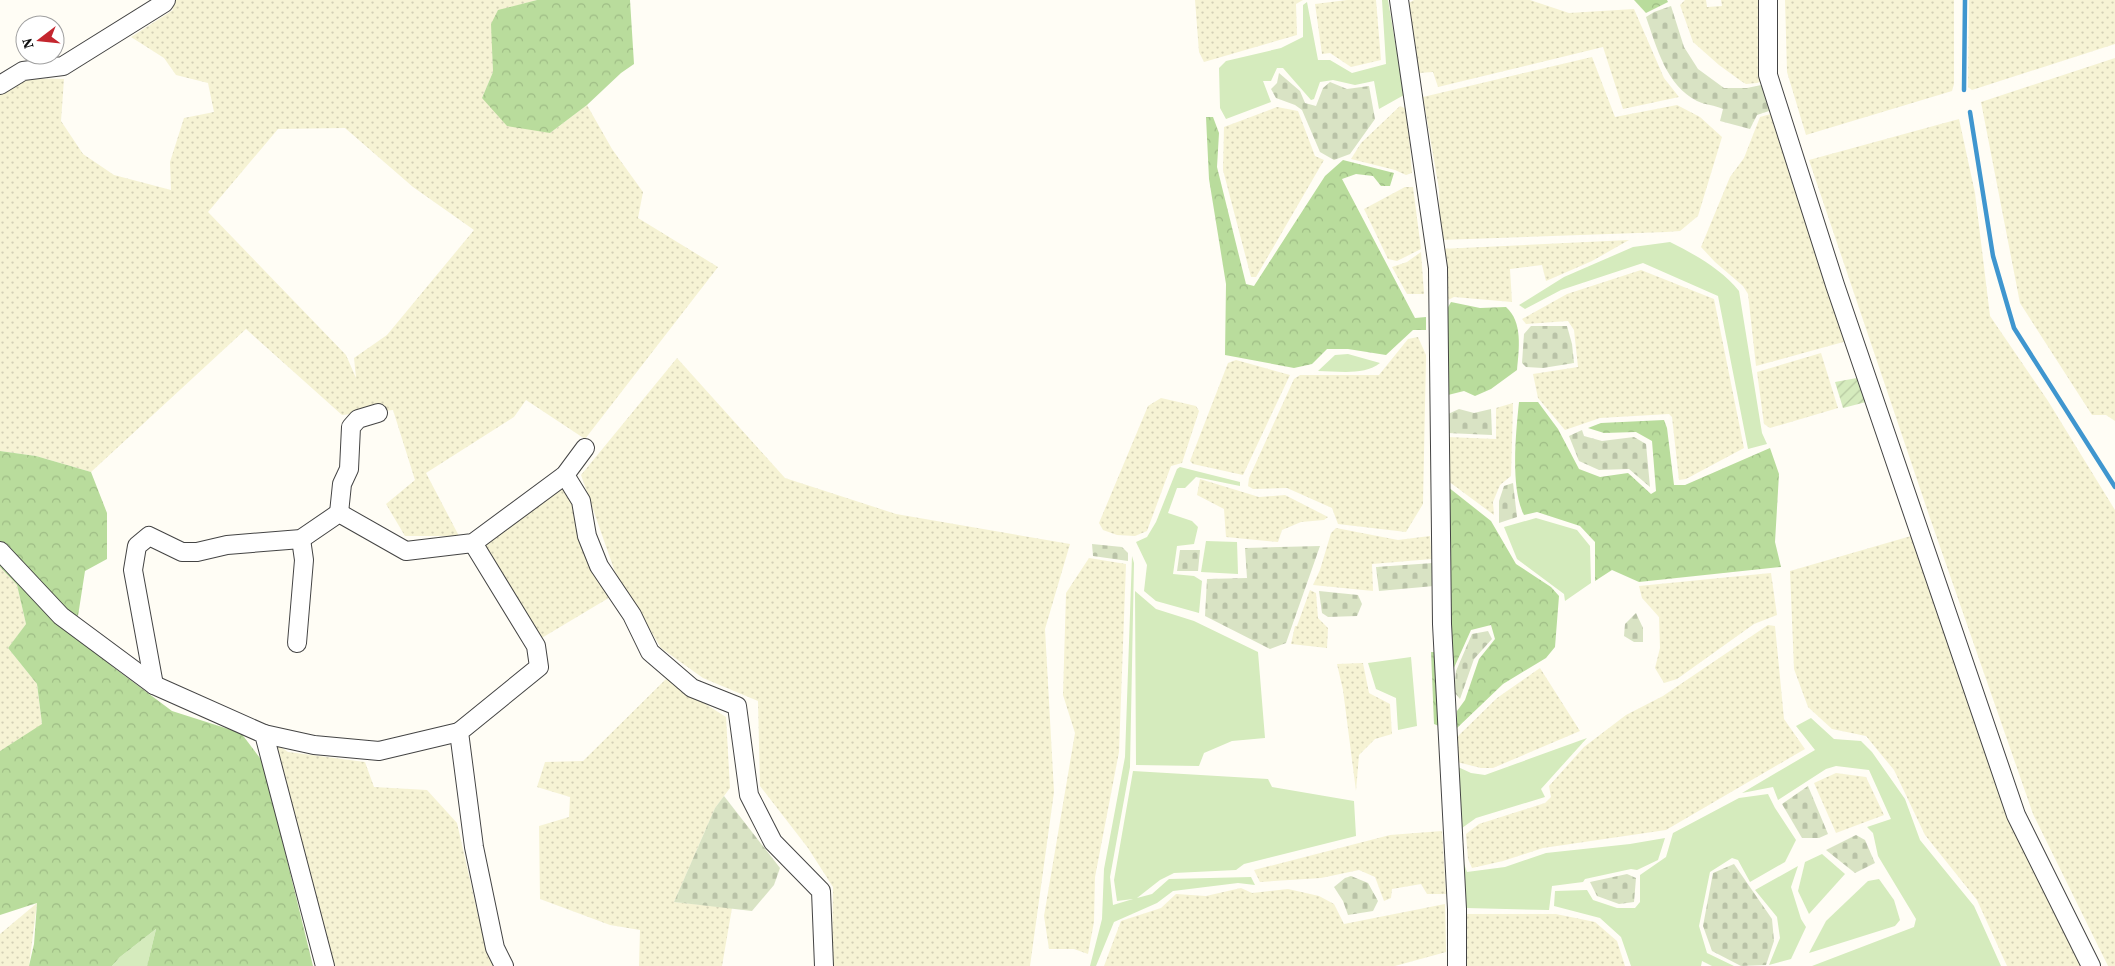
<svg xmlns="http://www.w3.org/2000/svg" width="2115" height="966" font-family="'Source Serif 4',serif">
<defs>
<pattern id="farmland-dots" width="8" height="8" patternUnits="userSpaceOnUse" patternTransform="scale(1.25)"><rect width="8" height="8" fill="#f6f3d4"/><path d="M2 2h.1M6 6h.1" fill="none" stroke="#d2cfb5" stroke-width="1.8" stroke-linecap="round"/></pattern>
<pattern id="forest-crowns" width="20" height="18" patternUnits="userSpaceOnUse" patternTransform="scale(1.25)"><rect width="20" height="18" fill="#b9dc9c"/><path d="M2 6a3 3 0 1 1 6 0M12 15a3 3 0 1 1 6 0" fill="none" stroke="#9ebc85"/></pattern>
<pattern id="cemetery-stones" width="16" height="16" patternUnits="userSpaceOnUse" patternTransform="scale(1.25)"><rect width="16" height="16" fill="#d9e3c4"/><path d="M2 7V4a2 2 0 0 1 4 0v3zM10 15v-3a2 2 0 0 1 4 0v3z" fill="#b9c2a7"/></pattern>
<pattern id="garden-furrows" width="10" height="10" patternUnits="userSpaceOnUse" patternTransform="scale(1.25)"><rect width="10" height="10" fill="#d5ebbd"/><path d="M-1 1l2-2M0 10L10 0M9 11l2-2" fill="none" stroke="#b6c8a1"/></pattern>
</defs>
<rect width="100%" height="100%" fill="#fffdf5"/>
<!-- farmland -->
<g fill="url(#farmland-dots)" fill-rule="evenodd">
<path d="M170 0H537L498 11 492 32 493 72 482 98 550 133 587 105 612 149 643 192 638 218 718 267 585 439 526 400 514 417 426 473 459 536H405L386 504 415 480 393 410 342 415 246 329 91 472 36 456 0 451V94L25 78 64 79 61 121 83 154 114 175 171 190 170 162 184 118 214 112 208 83 176 75 164 58 131 37 173 10ZM345 128 413 187 474 230 387 335 354 358 356 378 346 355 208 212 278 129Z"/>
<polygon points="1195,0 1303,0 1296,4 1297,35 1204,62 1199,52"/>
<polygon points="1347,0 1376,0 1381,60 1351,67 1330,53 1322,54 1315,4"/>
<polygon points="1414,0 1530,0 1569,13 1634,9 1664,78 1679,97 1623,109 1603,47 1438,87 1433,72 1418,73 1407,4"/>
<polygon points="1685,0 1706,0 1707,7 1722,6 1721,0 1764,0 1765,80 1757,83 1746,84 1741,81 1719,65 1693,42 1680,5"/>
<polygon points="1785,0 1954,0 1954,84 1952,91 1806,135 1787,72"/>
<polygon points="1969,0 2115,0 2115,44 1972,90 1968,87"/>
<polygon points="1592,57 1615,117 1677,105 1700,117 1722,137 1698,216 1680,231 1666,232 1440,240 1439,189 1423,97"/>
<polygon points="2115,58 2115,421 2106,415 2092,415 2020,303 1981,102"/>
<polygon points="1400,106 1407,109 1412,173 1406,175 1395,170 1351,159 1361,143"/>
<polygon points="1277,107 1298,111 1315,156 1324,160 1256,277 1251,277 1223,170 1224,127"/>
<polygon points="1774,113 1847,341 1756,366 1748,294 1743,286 1715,262 1701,247 1730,177 1744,158 1760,117"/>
<polygon points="1959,119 1975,193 1990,316 2048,401 2115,510 2115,966 2108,966 2033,814 1930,518 1809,160"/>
<polygon points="1405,187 1413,187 1421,249 1397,261 1388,259 1364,209"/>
<polygon points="1629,240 1592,261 1546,281 1542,265 1510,269 1512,302 1454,297 1446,301 1440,249"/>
<polygon points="1421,252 1424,294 1407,294 1392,267 1407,262"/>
<polygon points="1641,270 1714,299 1744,448 1686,479 1679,480 1672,417 1669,414 1600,418 1565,430 1538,398 1533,374 1578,367 1574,330 1568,321 1526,324 1522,319 1567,294"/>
<polygon points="1418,337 1426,355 1423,504 1406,532 1338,524 1332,508 1287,488 1253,489 1248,486 1249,478 1294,379 1300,375 1379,375 1408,339"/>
<polygon points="1821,353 1838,408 1770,428 1764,424 1757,372"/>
<polygon points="677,358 785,478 896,514 1070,544 1045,629 1054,792 1030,966 832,966 833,887 808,848 760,786 758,701 703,678 661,648 615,572 581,475"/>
<polygon points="1236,360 1290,375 1243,475 1193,464 1190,461 1228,363"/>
<polygon points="1161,398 1196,406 1199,411 1182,463 1171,466 1147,531 1135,536 1117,535 1103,530 1099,523 1148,406"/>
<polygon points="1513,403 1511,476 1500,485 1493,502 1494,515 1448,481 1447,437 1496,439 1496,408"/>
<polygon points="1200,479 1259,497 1285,495 1328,517 1324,520 1301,522 1282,530 1278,542 1226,537 1224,509 1197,495"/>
<polygon points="564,482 574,506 582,550 612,596 540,639 480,545"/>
<polygon points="1336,528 1398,540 1430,536 1432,559 1372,564 1373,591 1313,585 1320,570 1331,533"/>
<polygon points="1911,536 1915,538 2014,832 2082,966 2007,966 1977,900 1925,835 1894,770 1866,736 1832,729 1808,707 1794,669 1790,571"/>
<polygon points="1089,558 1126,564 1119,752 1095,877 1094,922 1088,954 1074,949 1049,949 1044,916 1075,733 1063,695 1066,593"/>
<polygon points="0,567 17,585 26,624 8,648 37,684 42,725 0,751"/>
<polygon points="1771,573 1777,615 1754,624 1677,679 1664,683 1655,668 1660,648 1659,617 1642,598 1639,586"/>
<polygon points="1310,590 1316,593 1318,618 1328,628 1327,648 1291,644 1295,626 1297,626"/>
<polygon points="1768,625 1775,626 1784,719 1805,749 1666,830 1543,848 1503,861 1472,868 1468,859 1466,834 1479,824 1545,803 1551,797 1549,786 1584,747 1626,715 1663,696"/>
<polygon points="1363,663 1369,693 1390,704 1392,734 1375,739 1359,755 1356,791 1343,690 1337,664"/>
<polygon points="1540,668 1580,731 1493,768 1481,768 1457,762 1456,738 1497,698"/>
<polygon points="666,679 726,717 730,788 715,808 674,902 732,908 722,966 639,966 640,930 610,925 540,899 539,826 569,817 570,797 537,787 545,762 583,761"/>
<polygon points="277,744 288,752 365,762 374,787 427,790 457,823 478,915 494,966 328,966"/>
<polygon points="1836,773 1866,777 1884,815 1836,833 1814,783"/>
<polygon points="1442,831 1446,894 1427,894 1421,884 1392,889 1391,898 1384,901 1375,877 1359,870 1321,878 1260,882 1254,870 1390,835"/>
<polygon points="1241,888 1252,893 1288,889 1319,896 1334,904 1344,924 1445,904 1446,952 1395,966 1104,966 1121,921 1161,908 1176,894 1206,896"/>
<polygon points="37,903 29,966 0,966 0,934"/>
<polygon points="1466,914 1556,914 1595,922 1617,941 1625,966 1463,966 1463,917"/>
</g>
<!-- grass -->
<g fill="#d5ebbd">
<polygon points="1382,0 1388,0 1404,95 1379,109 1374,81 1355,85 1333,80 1320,82 1314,99 1311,100 1283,68 1277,68 1271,81 1263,81 1271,102 1226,119 1220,108 1219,68 1226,61 1281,48 1303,37 1303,5 1307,2 1318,60 1330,60 1352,73 1386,64"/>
<path d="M1670 242C1696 255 1721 269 1739 291L1762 433 1767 444 1748 449 1718 296 1643 263 1561 290 1525 309 1519 305 1564 277 1633 247Z"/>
<path d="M1348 354 1380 363C1364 376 1337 371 1318 371L1335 355Z"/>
<polygon points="1180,467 1240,482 1240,486 1196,477 1185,488 1177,488 1168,513 1192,521 1198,527 1194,544 1177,546 1173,574 1194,576 1202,581 1199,613 1156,601 1144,591 1147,565 1136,542 1147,537 1156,522 1177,469"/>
<polygon points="1536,518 1577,530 1590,546 1591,583 1565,601 1564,594 1517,559 1504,527"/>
<polygon points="1206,541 1237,542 1238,574 1201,572"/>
<polygon points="1132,556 1134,563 1130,767 1110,877 1113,905 1133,899 1117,901 1114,880 1133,771 1268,779 1272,787 1354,801 1356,836 1244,864 1236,870 1174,873 1160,880 1137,898 1152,894 1169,879 1251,877 1255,885 1238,883 1173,891 1157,903 1114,922 1096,966 1090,966 1102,919 1104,869 1125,757"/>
<polygon points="1135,591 1156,609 1194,621 1258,652 1265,738 1232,741 1204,753 1199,766 1136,765"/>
<polygon points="1411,657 1417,726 1398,730 1396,698 1376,689 1368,663"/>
<polygon points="1811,718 1834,739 1861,741 1872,752 1905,799 1920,840 1974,906 2001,966 1812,966 1914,927 1916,919 1878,856 1873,833 1867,827 1891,819 1869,770 1836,766 1826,769 1778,800 1773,787 1742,793 1815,750 1796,726"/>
<polygon points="1587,738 1541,789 1545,797 1476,818 1462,828 1461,851 1458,767 1471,773 1485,775"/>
<polygon points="1768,794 1775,808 1796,840 1785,862 1750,882 1738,860 1732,858 1710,872 1699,926 1707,953 1734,966 1712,966 1702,961 1701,966 1631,966 1621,937 1600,918 1554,906 1555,891 1587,890 1593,900 1617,908 1635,908 1640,902 1640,875 1666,857 1673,833 1739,798"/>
<polygon points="1665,838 1658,860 1637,870 1631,869 1585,879 1583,882 1552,886 1549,910 1466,908 1463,861 1467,872 1505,867 1546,853 1630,844"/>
<polygon points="1822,854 1845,874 1809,914 1798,891 1805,862"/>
<polygon points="1798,866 1791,887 1801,919 1806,927 1791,959 1769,965 1780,938 1777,917 1755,890"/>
<polygon points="1879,879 1894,900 1900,920 1895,926 1809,953 1826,921 1868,881"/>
<polygon points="156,929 147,966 112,966 120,957"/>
</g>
<!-- forest -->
<g fill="url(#forest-crowns)">
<polygon points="537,0 630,0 634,64 621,73 587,105 550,133 507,126 482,98 493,72 491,24 498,10"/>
<polygon points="1634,0 1667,0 1668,2 1646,13"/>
<polygon points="1206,117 1213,117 1219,133 1217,167 1246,284 1254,286 1325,176 1343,160 1394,173 1390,186 1381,186 1373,176 1356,174 1342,179 1415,318 1426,317 1426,330 1413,330 1386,355 1348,349 1327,349 1312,364 1294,368 1225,355 1226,284 1209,179"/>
<path d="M1451 302 1480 308 1506 307C1523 322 1519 349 1517 370L1491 389 1475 396 1464 391 1448 395 1447 309Z"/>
<path d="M1519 402H1538L1558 429 1579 469 1600 477 1628 473 1651 494 1656 491 1652 441 1636 432 1604 433 1588 428 1601 423 1664 420 1667 428 1674 485H1685L1770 448 1779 474 1775 542 1781 567 1639 582 1612 570 1595 581V542L1580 526 1537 512 1524 515C1510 488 1516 432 1519 402Z"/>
<polygon points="0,451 36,456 91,472 107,513 107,559 85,571 78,616 42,605 113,667 172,711 241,733 263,762 313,966 147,966 156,929 120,957 112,966 29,966 34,944 37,903 0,915 0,751 42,724 37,684 8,648 26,624 17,585 0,567"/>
<polygon points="1448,487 1491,521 1516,564 1551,587 1559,596 1555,647 1546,658 1503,684 1457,728 1457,711 1465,700 1479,659 1495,639 1491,625 1471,630 1453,670 1449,697"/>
<polygon points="1431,652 1437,652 1439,726 1434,724"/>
</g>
<!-- cemetery -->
<g fill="url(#cemetery-stones)">
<path d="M1671 6 1684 47 1698 69 1724 88H1747L1766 84 1775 109 1757 115 1750 129 1720 121 1723 109C1715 105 1705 105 1697 101 1666 85 1657 48 1646 17L1654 12Z"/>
<polygon points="1279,73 1300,91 1305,103 1316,106 1323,88 1330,82 1347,89 1369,86 1375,119 1350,154 1334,160 1320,152 1302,110 1295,105 1276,98 1271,89 1277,83"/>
<polygon points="1531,326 1567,326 1572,344 1574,363 1543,368 1526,367 1522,363 1524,334"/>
<polygon points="1459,409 1474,413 1491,409 1492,435 1447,433 1448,414"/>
<polygon points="1582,430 1584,436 1602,441 1634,437 1646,444 1650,487 1629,469 1599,470 1579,461 1569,436"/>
<polygon points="1513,483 1517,517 1499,523 1499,501 1504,486"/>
<polygon points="1092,544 1122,547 1128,553 1128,561 1093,556"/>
<polygon points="1320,546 1286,643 1270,649 1205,616 1207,579 1247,578 1245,548"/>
<polygon points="1180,550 1200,550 1198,571 1177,571"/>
<polygon points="1433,563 1434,586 1379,591 1376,567"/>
<polygon points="1319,591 1358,595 1362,604 1357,616 1328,617 1322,613"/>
<polygon points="1636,613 1643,628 1643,642 1634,642 1624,636 1625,624"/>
<polygon points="1488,631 1492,639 1474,659 1460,699 1454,692 1456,671 1472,634"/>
<polygon points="1808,786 1828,834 1819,838 1802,838 1782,804"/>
<polygon points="724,796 780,868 774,885 752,911 674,902 715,808"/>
<polygon points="1856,835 1865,840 1875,863 1855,873 1826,850"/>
<polygon points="1734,864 1772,919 1774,941 1766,965 1741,966 1712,951 1703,926 1713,873"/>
<polygon points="1627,874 1636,878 1634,902 1619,904 1597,896 1590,882"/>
<polygon points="1351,876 1368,883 1378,901 1373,911 1348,915 1343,901 1334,887 1345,878"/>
</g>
<!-- garden -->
<polygon fill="url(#garden-furrows)" points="1857,378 1866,402 1843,408 1835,382"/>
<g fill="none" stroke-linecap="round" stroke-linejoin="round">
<!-- stream -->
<g stroke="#3f96cf" stroke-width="4.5">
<polyline points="1964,90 1965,0"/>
<polyline points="1970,112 1993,256 2014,328 2115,487"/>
</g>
<!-- minor casing -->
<g stroke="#444" stroke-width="20">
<g id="minor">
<polyline points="1399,0 1438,268 1442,624 1457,909 1457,966"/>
<polyline points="1768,0 1768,75 1835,285 2016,815 2091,966"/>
<polyline points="0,85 23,71 63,66 164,3 166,0"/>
<polyline points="565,475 581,501 587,536 599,566 632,615 650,652 692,688 737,706 749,795 773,842 821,891 824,966"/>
<polyline points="339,513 342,484 349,469 351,427 358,419 378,413"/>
<polyline points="473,543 536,646 539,667 459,732 474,847 495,948 504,966"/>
<polyline points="0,551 61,616 154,685 264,734 325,966"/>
<polyline points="297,643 304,560 301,539"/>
<polyline points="154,685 133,570 137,546 149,536 182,552 197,552 227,545 301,539 339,513 406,551 473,543 565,475 585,448"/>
<polyline points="264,734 314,745 379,751 459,732"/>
</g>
</g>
<!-- minor -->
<use href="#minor" stroke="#fff" stroke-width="18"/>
</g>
<!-- north arrow -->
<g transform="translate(40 40) rotate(254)"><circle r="24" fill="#ffffff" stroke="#a0a0a0"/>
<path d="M0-4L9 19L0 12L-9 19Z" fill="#c4262e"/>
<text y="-8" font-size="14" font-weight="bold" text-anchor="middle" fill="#111111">N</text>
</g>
</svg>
